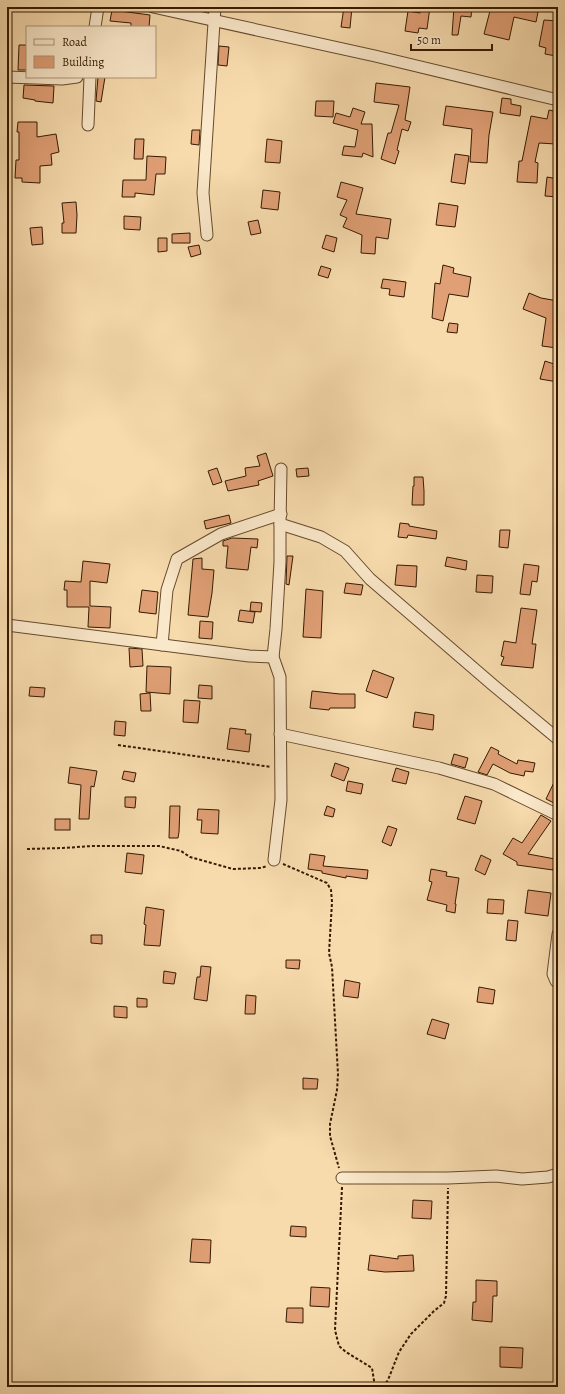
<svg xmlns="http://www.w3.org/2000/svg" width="565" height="1394" font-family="Alegreya,serif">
<rect width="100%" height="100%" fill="#f7dbad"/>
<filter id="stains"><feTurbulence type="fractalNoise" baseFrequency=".005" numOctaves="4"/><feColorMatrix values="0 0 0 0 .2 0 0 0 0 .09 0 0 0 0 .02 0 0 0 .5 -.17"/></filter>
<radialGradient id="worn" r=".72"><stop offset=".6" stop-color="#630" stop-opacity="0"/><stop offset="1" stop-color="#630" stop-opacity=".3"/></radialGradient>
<!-- building -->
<g fill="#e09f75" stroke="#351a01">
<polygon points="344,7 352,7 350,28 341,27"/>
<polygon points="420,7 430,7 427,29 419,28 418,33 405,31 408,11 420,13"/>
<polygon points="454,7 472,7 471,17 461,16 458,35 452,35"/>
<polygon points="491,7 520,7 538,12 536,22 514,17 509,40 484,34"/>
<polygon points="112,10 150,15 149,27 131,27 131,23 110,21"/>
<polygon points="544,20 558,21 558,52 556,52 556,56 545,54 546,48 539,46"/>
<polygon points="19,45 27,45 27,70 18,70"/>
<polygon points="219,46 229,47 227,66 218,65"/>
<polygon points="98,77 105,77 101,102 96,101"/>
<polygon points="376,83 410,87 405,120 411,122 408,131 402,129 397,150 399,151 395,164 381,159 388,133 391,133 399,105 374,102"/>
<polygon points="24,85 54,86 53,103 35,101 35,100 23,98"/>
<polygon points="502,98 511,99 511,104 521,106 520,116 500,113"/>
<polygon points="316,101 334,101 333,117 315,116"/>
<polygon points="446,106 493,112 489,135 487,163 470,162 472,129 443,125"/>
<polygon points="353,108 365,112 361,124 372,124 373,157 363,153 362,157 342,155 344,146 355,147 358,130 333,123 336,113 350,117"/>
<polygon points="549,110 558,112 556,144 539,143 535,162 538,163 537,183 517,182 519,161 522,161 531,116 547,119"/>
<polygon points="18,122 37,122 37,137 56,134 59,152 51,154 52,165 40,166 40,183 22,182 22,178 15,178 16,160 19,160 19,132 17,132"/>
<polygon points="192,130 200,130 199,145 191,144"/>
<polygon points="135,139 144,139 143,159 134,159"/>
<polygon points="267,139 282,141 280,163 265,162"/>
<polygon points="455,154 469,156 465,184 451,182"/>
<polygon points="147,156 166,157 165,174 156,174 154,195 135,193 135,197 122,197 123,180 146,180"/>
<polygon points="547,177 558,179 558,197 545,196"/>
<polygon points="341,182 363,188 356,214 391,219 388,239 376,237 375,254 361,253 362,235 343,227 347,218 340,215 347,200 337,197"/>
<polygon points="263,190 280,192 278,210 261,208"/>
<polygon points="76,202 77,215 76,233 62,233 62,223 64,223 62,203"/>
<polygon points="439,203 458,206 455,227 436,225"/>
<polygon points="124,216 141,217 140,230 124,229"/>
<polygon points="258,220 261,233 251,235 248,222"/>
<polygon points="42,227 43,244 32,245 30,228"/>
<polygon points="190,233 190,243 172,243 172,234"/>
<polygon points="326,235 337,238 334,252 322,248"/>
<polygon points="158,238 167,238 167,251 158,252"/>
<polygon points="199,245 201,254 191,257 188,247"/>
<polygon points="443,265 454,268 453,273 471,277 468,297 449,294 443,321 432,318 435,283 440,284"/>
<polygon points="321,266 331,269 328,278 318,275"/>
<polygon points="383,279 406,282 404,297 389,295 390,289 381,288"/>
<polygon points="529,293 541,298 558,301 557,348 542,346 546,318 523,309"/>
<polygon points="449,323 458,324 457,333 447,332"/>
<polygon points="545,361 554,364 553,367 558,368 558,382 540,379"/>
<polygon points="266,453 273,476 258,481 259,485 228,491 225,481 246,476 245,468 260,466 257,456"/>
<polygon points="217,468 222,482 213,485 208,471"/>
<polygon points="308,468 309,476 297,477 296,469"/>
<polygon points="414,477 423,477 424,491 424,505 412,505 413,486 414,486"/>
<polygon points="229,515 231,523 206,529 204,521"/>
<polygon points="400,523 409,524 409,526 437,531 436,539 408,535 407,538 398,537"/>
<polygon points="500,530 510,530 508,548 499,547"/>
<polygon points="232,538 258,539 257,548 251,547 248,570 226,568 228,546 223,546 223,541"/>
<polygon points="287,556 293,556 289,585 286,584"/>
<polygon points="447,557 467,561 466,570 445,566"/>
<polygon points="202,558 202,569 214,570 212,593 208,617 188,615 193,559"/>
<polygon points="83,561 110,564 107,583 90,581 90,606 111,607 110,628 88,627 89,607 67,607 67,590 64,590 65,581 81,582"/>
<polygon points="524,564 539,566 537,582 532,581 530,595 520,594"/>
<polygon points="397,565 417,566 416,587 395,585"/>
<polygon points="477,575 493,576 492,593 476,592"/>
<polygon points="346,583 363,585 361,595 344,593"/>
<polygon points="306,589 323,591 321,638 303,637"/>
<polygon points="142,590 158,592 156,614 139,612"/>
<polygon points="251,602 262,603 261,612 250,611"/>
<polygon points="521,608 537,610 532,644 536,644 533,668 501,665 504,657 501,656 504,641 516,643 516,642"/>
<polygon points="240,610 255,612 253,623 238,621"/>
<polygon points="200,621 213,622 212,639 199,638"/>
<polygon points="129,648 142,649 143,666 130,667"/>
<polygon points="147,666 171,667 170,694 146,692"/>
<polygon points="373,670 394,678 387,698 366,691"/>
<polygon points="199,685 212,686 212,699 198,698"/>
<polygon points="30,687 45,688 44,697 29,696"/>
<polygon points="312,691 340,694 355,694 355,708 330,708 329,710 310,708"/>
<polygon points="150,693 151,711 141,711 140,694"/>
<polygon points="184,700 200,701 198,723 183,722"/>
<polygon points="415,712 434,715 433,730 413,727"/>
<polygon points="115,721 126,722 125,736 114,735"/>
<polygon points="230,728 246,730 245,734 251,734 249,752 227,749"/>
<polygon points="491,747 499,751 498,754 517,764 518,760 535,763 533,772 525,771 524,776 510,773 493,764 487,775 478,772"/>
<polygon points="454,754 468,758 465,768 451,764"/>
<polygon points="335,763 349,768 344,781 331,776"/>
<polygon points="70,767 97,771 94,787 91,786 89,819 79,819 81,785 68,783"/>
<polygon points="396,768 409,772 406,784 392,781"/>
<polygon points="124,771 136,773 134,782 122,779"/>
<polygon points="558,774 558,805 546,799"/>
<polygon points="348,781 363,784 361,794 346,791"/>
<polygon points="465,796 482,801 475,824 457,819"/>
<polygon points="125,797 136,797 135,808 125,807"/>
<polygon points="170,806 180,806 179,832 178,838 169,838"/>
<polygon points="327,806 335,809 333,817 324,815"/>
<polygon points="198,809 219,810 218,834 201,833 202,820 197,820"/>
<polygon points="541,815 551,821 528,854 555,859 553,870 517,865 517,862 503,854 513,838 522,843"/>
<rect x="55" y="819" width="15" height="11"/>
<polygon points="388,826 397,829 391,846 382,842"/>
<polygon points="127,853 144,855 142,874 125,872"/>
<polygon points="310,854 325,856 323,866 368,870 367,879 346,876 346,878 322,873 322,871 308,869"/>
<polygon points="481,855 491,860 485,875 475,870"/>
<polygon points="431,869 447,872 446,876 459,878 455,904 456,904 455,913 446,911 447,905 427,900 432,882 429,881"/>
<polygon points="528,890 551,893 548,916 525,913"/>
<polygon points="488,899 504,900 503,914 487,913"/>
<polygon points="146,907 164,910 160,946 144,945 146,925 144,924"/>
<polygon points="508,920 518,921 516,941 506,940"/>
<polygon points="91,935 102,935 102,944 91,943"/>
<polygon points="286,960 300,960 299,969 286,968"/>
<polygon points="201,966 211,967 207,1001 194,999 197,977 200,977"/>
<polygon points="164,971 176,973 174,984 163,983"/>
<polygon points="345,980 360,983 358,998 343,996"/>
<polygon points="479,987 495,990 493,1004 477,1002"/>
<polygon points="246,995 256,996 255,1014 245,1014"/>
<polygon points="137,998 147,999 147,1007 137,1007"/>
<polygon points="114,1006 127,1007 127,1018 114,1017"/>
<polygon points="432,1019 449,1024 445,1039 427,1034"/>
<polygon points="303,1078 318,1079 317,1089 303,1089"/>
<polygon points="413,1200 432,1201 431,1219 412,1218"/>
<polygon points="291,1226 306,1227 306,1237 290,1236"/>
<polygon points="192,1239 211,1240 210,1263 190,1262"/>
<polygon points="370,1255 398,1259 398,1256 413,1255 414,1271 385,1272 368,1270"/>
<polygon points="476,1280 497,1281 497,1296 493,1296 492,1322 472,1320 473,1302 476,1302"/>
<polygon points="311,1287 330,1288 329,1307 310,1306"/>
<polygon points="287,1308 303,1308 303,1323 286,1322"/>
<polygon points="500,1347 523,1348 522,1368 500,1367"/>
</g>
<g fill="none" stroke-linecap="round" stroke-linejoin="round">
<!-- street casing -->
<g stroke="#664a2c" stroke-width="13">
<g id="street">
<polyline points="153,7 375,56 558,100"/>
<polyline points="95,27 98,7"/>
<polyline points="7,77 62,79 77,77"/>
<polyline points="88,125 90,77"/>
<polyline points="207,235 203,193 215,7"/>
<polyline points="281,469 280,524 321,537 345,551 370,579 493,685 558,739"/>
<polyline points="7,625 249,656 273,657"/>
<polyline points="162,645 167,590 177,559 221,534 281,514"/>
<polyline points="280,734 439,768 494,784 558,815"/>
<polyline points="274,860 281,800 280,677 273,657 276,629 280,562 280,524"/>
<polyline points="558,934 553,974 556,981 558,981"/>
<polyline points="342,1178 448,1178 496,1176 522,1179 548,1177 558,1174"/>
</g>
</g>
<!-- path -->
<g stroke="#351a01" stroke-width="2" stroke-dasharray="3 2" stroke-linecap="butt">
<polyline points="118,745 271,767"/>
<polyline points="27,849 63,848 92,846 159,846 181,851 190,857 233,869 261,868 267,866"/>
<polyline points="283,864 327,883 331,890 332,902 329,953 332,967 338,1074 337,1090 330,1124 330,1136 339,1168"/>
<polyline points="342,1187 335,1330 339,1346 346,1352 372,1368 375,1387"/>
<polyline points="383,1387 388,1380 399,1352 411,1334 434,1311 444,1303 446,1296 448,1188"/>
</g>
<!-- street -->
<use href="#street" stroke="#fae8ca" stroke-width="11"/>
</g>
<!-- margin -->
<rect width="565" height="1394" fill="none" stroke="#f7dbad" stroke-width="24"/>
<rect x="8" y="8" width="549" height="1378" fill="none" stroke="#351a01" stroke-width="2"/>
<rect x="12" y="12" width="541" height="1370" fill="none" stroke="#351a01"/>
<!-- legend -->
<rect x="26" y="26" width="130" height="52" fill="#fae8ca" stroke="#ab967a"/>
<rect x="34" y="39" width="20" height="6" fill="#fae8ca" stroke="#ab967a"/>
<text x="62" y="46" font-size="12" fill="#351a01">Road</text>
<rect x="34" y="56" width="20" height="12" fill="#e09f75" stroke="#ab967a"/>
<text x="62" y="66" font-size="12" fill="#351a01">Building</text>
<!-- scale -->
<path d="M411 44v6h81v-6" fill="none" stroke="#351a01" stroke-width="2"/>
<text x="417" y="44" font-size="12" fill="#351a01" stroke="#fae8ca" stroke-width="3" paint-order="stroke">50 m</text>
<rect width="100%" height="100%" filter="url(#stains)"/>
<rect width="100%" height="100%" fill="url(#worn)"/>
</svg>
